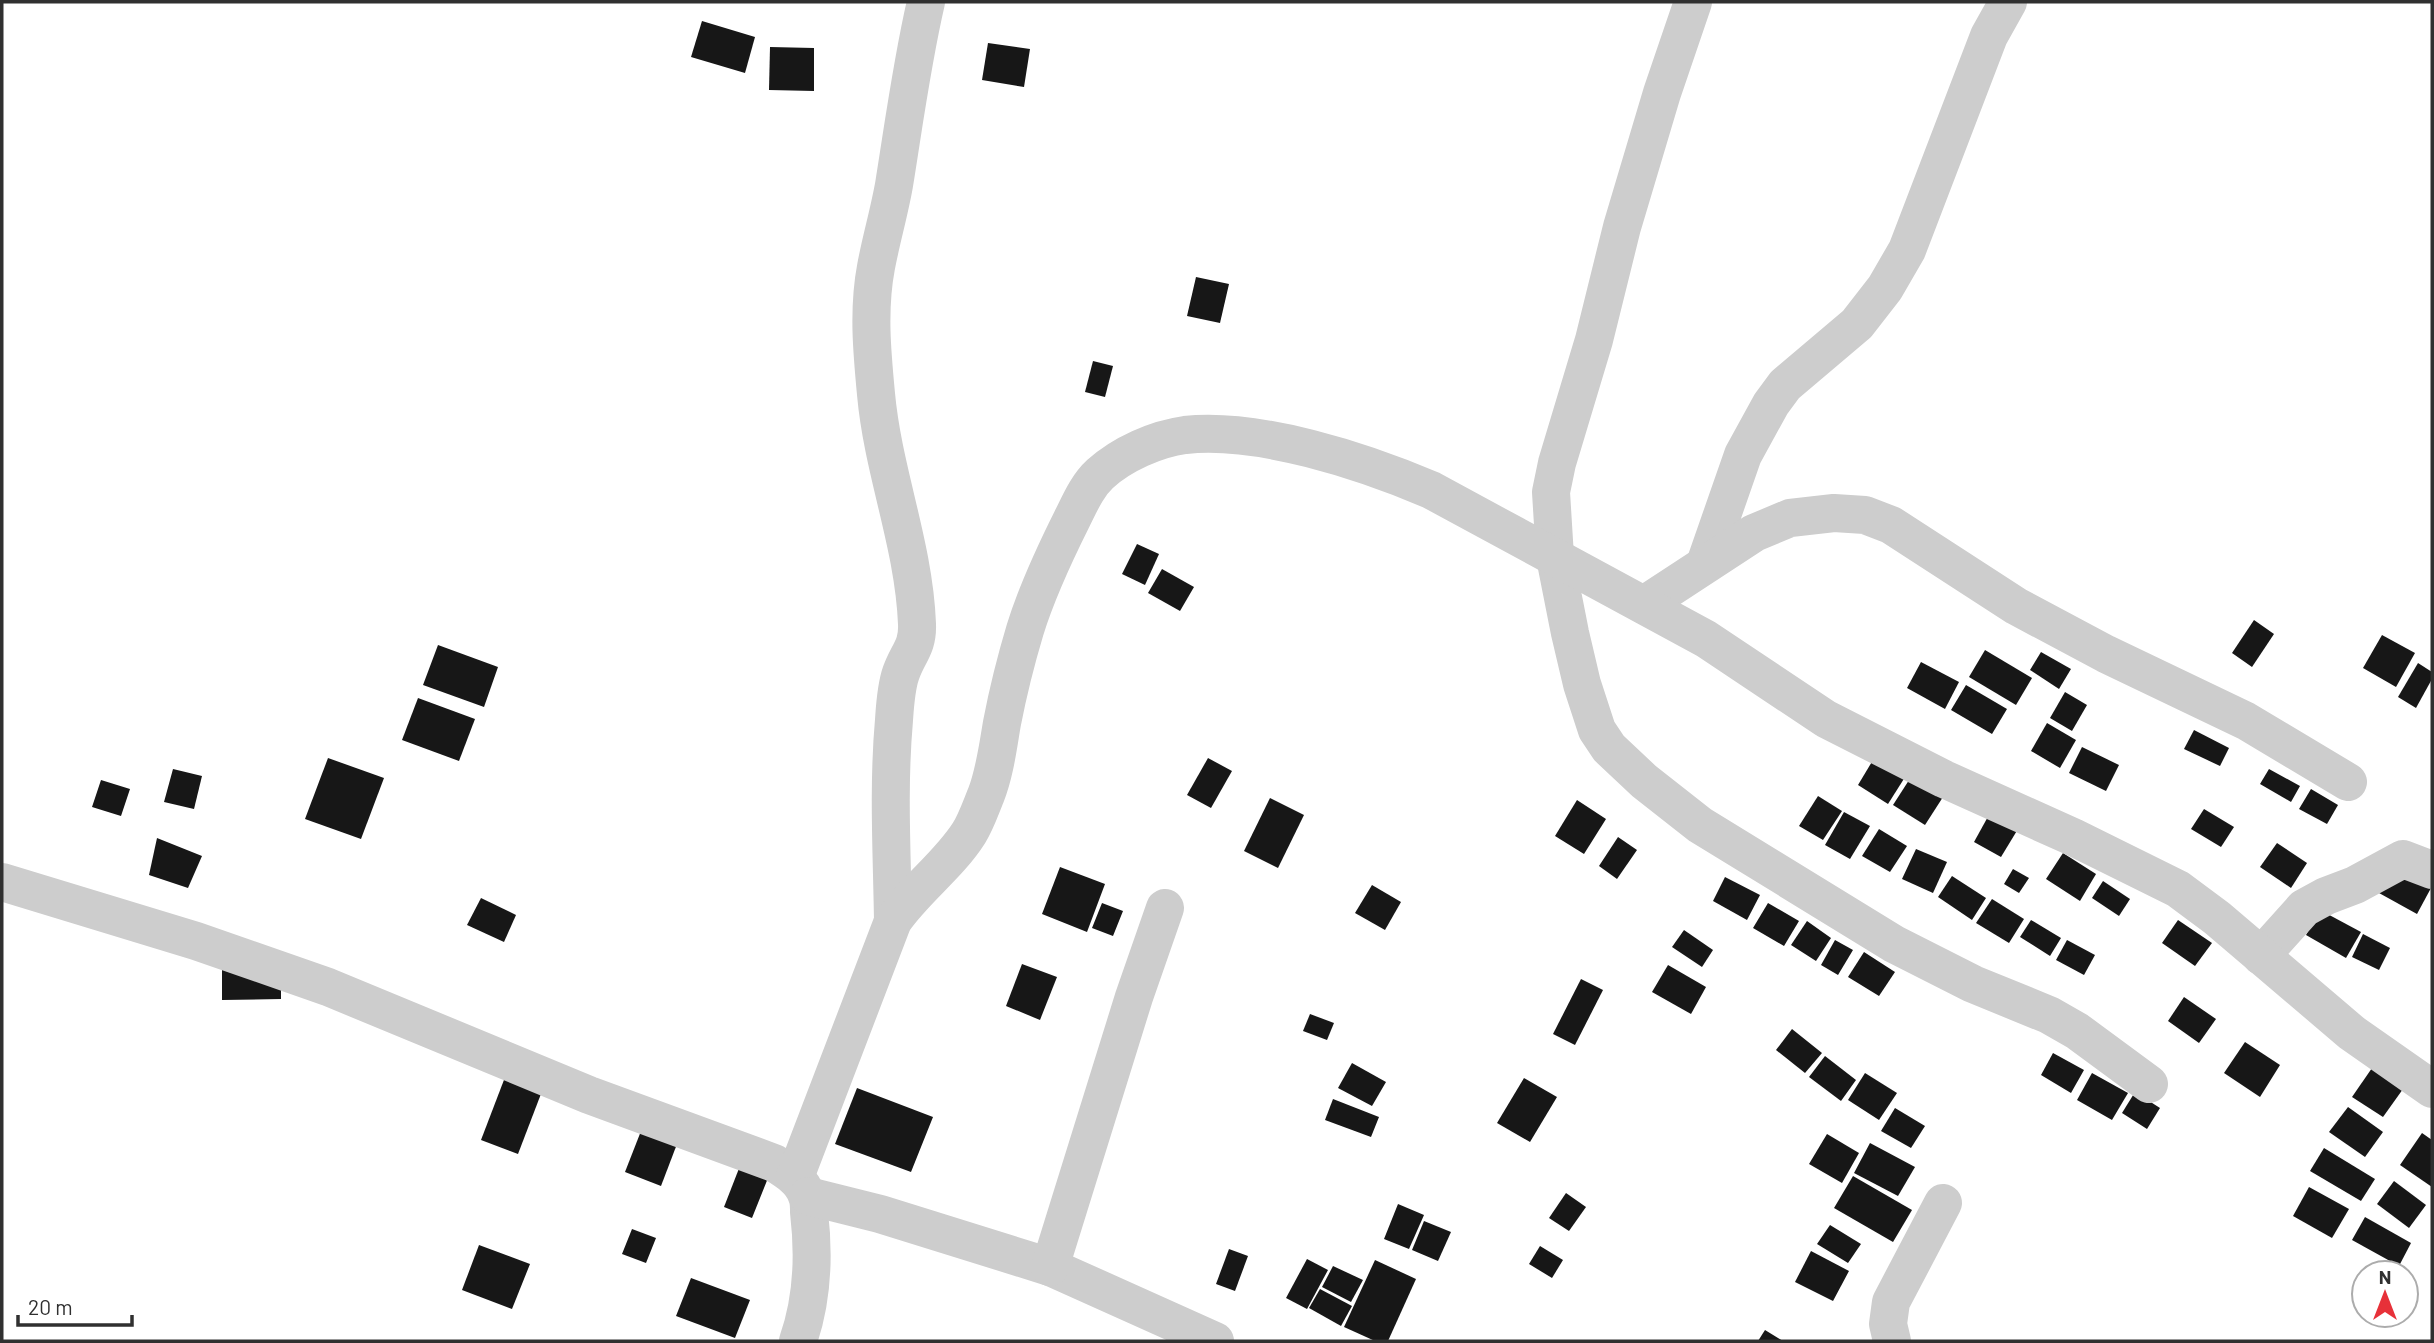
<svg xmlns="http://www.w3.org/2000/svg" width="2434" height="1343" font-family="Barlow,sans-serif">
<rect width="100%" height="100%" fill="#fff"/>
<!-- building -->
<g fill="#171717">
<polygon points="702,21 755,37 745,73 691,57"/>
<polygon points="988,43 1030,49 1024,87 982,80"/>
<polygon points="770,47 814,48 814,91 769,90"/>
<polygon points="1196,277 1229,284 1220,323 1187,316"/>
<polygon points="1093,361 1113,366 1105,397 1085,392"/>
<polygon points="1137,544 1159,554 1145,585 1122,574"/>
<polygon points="1162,569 1194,587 1180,611 1148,593"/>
<polygon points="2254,620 2274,634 2252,667 2232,653"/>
<polygon points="2382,635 2415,653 2396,687 2363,668"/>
<polygon points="438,645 498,667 484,707 423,685"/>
<polygon points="1985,650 2032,678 2016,705 1969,677"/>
<polygon points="2041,652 2071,669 2059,689 2030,670"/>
<polygon points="1921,662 1959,682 1945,709 1907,688"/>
<polygon points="2418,663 2432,672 2432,679 2416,708 2398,697"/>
<polygon points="1966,685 2007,709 1992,734 1951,710"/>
<polygon points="2065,692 2087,705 2072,731 2050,718"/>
<polygon points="418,698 475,719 459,761 402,740"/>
<polygon points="2047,723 2076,740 2060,768 2031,751"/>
<polygon points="2194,730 2229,748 2220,766 2184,749"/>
<polygon points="2082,747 2119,765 2106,791 2069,773"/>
<polygon points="1876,755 1907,774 1888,804 1858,785"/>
<polygon points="328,758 384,778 361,839 305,819"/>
<polygon points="1208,758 1232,771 1211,808 1187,795"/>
<polygon points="173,769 202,776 194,809 164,802"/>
<polygon points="2269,769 2300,786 2291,802 2260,784"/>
<polygon points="1911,777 1943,797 1925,825 1893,805"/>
<polygon points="101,780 130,789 121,816 92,807"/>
<polygon points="2311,789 2338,805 2327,824 2299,809"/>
<polygon points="1818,796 1842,811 1823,840 1799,826"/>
<polygon points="1270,798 1304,815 1278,868 1244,851"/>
<polygon points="1577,800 1606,819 1584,854 1555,836"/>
<polygon points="2204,809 2234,827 2221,847 2191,829"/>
<polygon points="1844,812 1870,826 1850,859 1825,845"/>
<polygon points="1990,813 2018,829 2001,857 1974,842"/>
<polygon points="1879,829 1907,846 1890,872 1862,856"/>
<polygon points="1618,837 1637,850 1617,879 1599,866"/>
<polygon points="157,838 202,856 188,888 149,875"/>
<polygon points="2277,843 2307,863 2291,888 2260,867"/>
<polygon points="1916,849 1947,862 1933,893 1902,879"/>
<polygon points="2063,853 2096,874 2080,901 2046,879"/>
<polygon points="1060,867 1105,884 1087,932 1042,914"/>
<polygon points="2392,867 2431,888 2417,914 2379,893"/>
<polygon points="2013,869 2029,878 2019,893 2004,884"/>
<polygon points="1952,876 1986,898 1972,920 1938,897"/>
<polygon points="1725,877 1760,895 1747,920 1713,901"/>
<polygon points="2103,881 2130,899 2119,916 2092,898"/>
<polygon points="1372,885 1401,902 1385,930 1355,913"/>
<polygon points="481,898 516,915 504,942 467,925"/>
<polygon points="1992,899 2024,919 2009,943 1976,923"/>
<polygon points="1102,903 1123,911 1113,936 1092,928"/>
<polygon points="1768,903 1799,921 1784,946 1753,928"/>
<polygon points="2320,910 2361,932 2346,958 2306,935"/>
<polygon points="2031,920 2061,938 2050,956 2020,937"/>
<polygon points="2178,920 2212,943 2195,966 2162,943"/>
<polygon points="1807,921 1831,938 1816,961 1791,945"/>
<polygon points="1684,930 1713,950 1702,967 1672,947"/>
<polygon points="2363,934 2390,948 2379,970 2352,957"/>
<polygon points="1835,940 1853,950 1838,975 1821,965"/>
<polygon points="2067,940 2095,955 2084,975 2056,960"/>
<polygon points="1864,952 1895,972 1879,996 1848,977"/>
<polygon points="222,960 281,960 281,999 222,1000"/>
<polygon points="1022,964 1057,977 1040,1020 1006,1006"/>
<polygon points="1668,965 1706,987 1691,1014 1652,992"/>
<polygon points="1581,979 1603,990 1575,1045 1553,1034"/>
<polygon points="2184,997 2216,1019 2199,1043 2168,1021"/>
<polygon points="1310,1014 1334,1023 1327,1040 1303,1031"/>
<polygon points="1792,1029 1822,1053 1805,1073 1776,1050"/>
<polygon points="2245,1042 2280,1065 2260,1097 2224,1073"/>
<polygon points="2053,1053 2084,1070 2071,1093 2041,1075"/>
<polygon points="1825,1056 1856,1080 1841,1101 1809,1077"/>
<polygon points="1352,1063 1386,1082 1372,1106 1338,1088"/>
<polygon points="2372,1068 2403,1089 2383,1117 2352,1097"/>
<polygon points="507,1072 544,1086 518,1154 481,1140"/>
<polygon points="1865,1073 1897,1093 1879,1120 1848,1100"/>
<polygon points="2092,1073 2128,1093 2112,1120 2077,1100"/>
<polygon points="1524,1078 1557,1097 1530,1142 1497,1123"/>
<polygon points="857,1088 933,1117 911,1172 835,1144"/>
<polygon points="2135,1092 2160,1108 2147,1129 2122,1113"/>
<polygon points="1333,1099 1379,1117 1371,1137 1325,1120"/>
<polygon points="2348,1107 2383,1132 2365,1157 2329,1132"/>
<polygon points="1895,1108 1925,1126 1911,1148 1881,1131"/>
<polygon points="641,1131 677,1144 661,1186 625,1172"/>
<polygon points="2422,1133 2432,1140 2432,1187 2400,1165"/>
<polygon points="1827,1134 1859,1153 1842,1183 1809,1164"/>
<polygon points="1870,1143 1915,1167 1898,1196 1854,1173"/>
<polygon points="2324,1148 2375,1179 2361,1201 2310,1171"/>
<polygon points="745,1153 774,1163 752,1218 724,1207"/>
<polygon points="1853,1176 1912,1210 1893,1242 1834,1208"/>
<polygon points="2394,1181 2426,1205 2409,1228 2377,1204"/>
<polygon points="2309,1187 2349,1209 2332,1238 2293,1216"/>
<polygon points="1566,1193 1586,1207 1569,1231 1549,1218"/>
<polygon points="1398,1204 1424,1215 1409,1249 1384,1239"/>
<polygon points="2365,1217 2411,1243 2399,1266 2352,1240"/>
<polygon points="1424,1221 1451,1232 1438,1261 1412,1250"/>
<polygon points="1830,1225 1861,1244 1848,1263 1817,1244"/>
<polygon points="632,1229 656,1238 646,1263 622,1254"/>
<polygon points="479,1245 530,1264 512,1309 462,1290"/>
<polygon points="1540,1246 1563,1260 1552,1278 1529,1264"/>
<polygon points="1229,1249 1248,1256 1235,1291 1216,1284"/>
<polygon points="1811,1251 1849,1271 1833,1301 1795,1282"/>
<polygon points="1307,1259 1328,1270 1307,1309 1286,1298"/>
<polygon points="1375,1260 1416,1279 1388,1341 1375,1341 1344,1327"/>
<polygon points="1333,1266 1363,1280 1351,1302 1322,1287"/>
<polygon points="691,1278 750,1300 735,1338 676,1316"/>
<polygon points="1320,1289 1352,1306 1341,1326 1309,1308"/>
<polygon points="1765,1330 1783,1341 1758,1341"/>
</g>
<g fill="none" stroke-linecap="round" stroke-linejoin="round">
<!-- minor -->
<g stroke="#cdcdcd" stroke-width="38">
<polyline points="1693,2 1662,93 1622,227 1594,340 1557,463 1551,492 1555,557 1570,633 1582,684 1597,730 1609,748 1644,781 1700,825 1894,944 1973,984 2049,1015 2077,1031 2149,1084"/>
<polyline points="1705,564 1743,455 1771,404 1785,385 1857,324 1885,288 1907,250 1989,36 2008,2"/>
<polyline points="1644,605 1754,533 1790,518 1834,513 1865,515 1891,525 2016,606 2106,654 2246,721 2348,782"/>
<path d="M2 882 196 941 328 987 589 1095 774 1163C787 1171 802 1180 807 1196 809 1201 809 1208 809 1212 814 1254 812 1301 798 1341"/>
<path d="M893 921C892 854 888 787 894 720 895 705 896 687 901 673 908 653 918 647 917 624 914 545 883 472 876 394 872 352 868 309 876 267 881 240 889 213 894 185 904 123 912 62 926 2"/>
<polyline points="2261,956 2304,908 2326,896 2355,885 2403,859 2432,870"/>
<path d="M795 1177 893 921C915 889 948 866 969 833 976 822 981 807 986 795 995 772 998 746 1002 723 1008 692 1016 660 1025 630 1037 591 1054 555 1072 519 1080 503 1087 486 1100 474 1122 454 1156 439 1185 435 1259 427 1363 461 1431 490L1706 639 1826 719 1944 779 2073 837 2178 889 2217 918 2352 1033 2432 1089"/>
<polyline points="808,1196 880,1214 1050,1267 1215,1341"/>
<polyline points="1050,1267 1134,997 1165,908"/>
<polyline points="1892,1341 1888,1324 1891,1302 1943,1203"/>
</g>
</g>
<!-- border -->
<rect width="2434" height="1343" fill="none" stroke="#303030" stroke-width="7"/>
<!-- north arrow -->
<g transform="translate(2385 1294)"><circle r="33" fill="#ffffff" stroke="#acacac" stroke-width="2"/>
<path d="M0-5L12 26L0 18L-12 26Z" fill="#e73139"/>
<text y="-10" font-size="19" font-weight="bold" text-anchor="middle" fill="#303030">N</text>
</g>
<!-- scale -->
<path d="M18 1315v10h114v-10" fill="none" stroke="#303030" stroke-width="3.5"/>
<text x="28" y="1315" font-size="21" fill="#303030" stroke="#ffffff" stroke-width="5" paint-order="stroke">20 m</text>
</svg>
